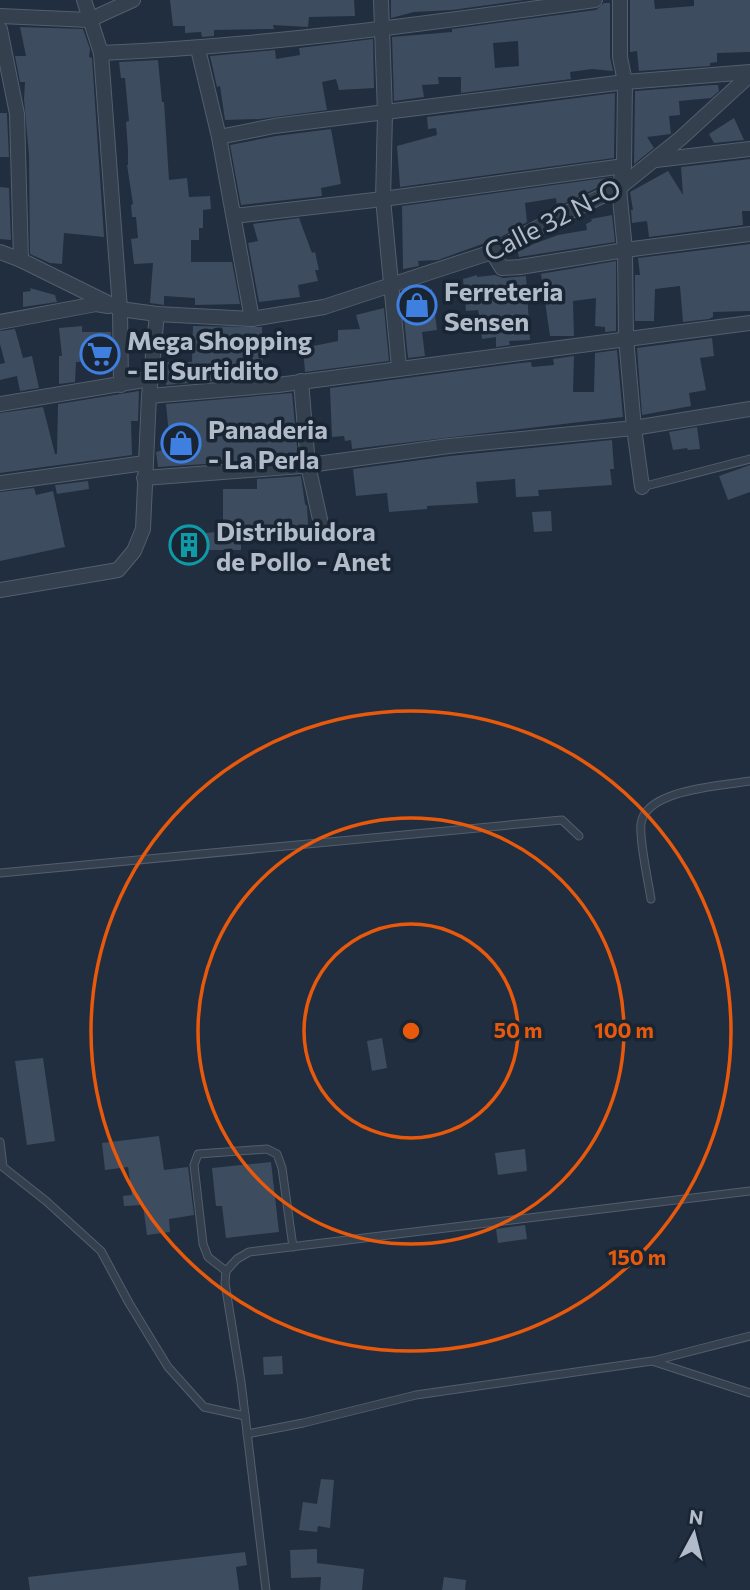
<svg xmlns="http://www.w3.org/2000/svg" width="750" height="1590" font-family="Commissioner,sans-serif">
<rect width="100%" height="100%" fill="#212e3f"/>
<!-- building -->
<g fill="#3d4c5f" fill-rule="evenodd">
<polygon points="170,0 354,0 355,16 309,17 308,27 273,25 274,29 214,30 214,36 202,37 201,32 185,33 185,26 173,26"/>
<polygon points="391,0 525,0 452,10 414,12 391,18"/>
<polygon points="630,0 654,0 655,9 694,6 694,0 750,0 750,52 717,53 717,62 710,63 710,66 639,71 637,51 630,52"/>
<path d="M604 3H610V57L613 71 592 69 570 72 571 79 461 93V77H438L439 84 422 85 424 97 394 101 392 37 452 32V29L596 10ZM518 41 519 66 495 68 493 43Z"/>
<polygon points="20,27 83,29 90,49 89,57 92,58 104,237 64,233 62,264 50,263 30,254 29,156 24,99 25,82 20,82 15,56 26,56"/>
<polygon points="373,39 374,88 339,90 336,79 322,82 327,110 260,119 225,120 220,86 217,87 210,56 275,50 276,59 300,55 299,48"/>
<polygon points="158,60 162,102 164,102 169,180 187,178 189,197 210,196 211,209 203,210 203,228 199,228 199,240 191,240 191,262 232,262 240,304 195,305 195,298 164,296 164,305 150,303 153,263 134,264 131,239 138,238 136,217 132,217 131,205 133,204 127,165 128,165 128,150 126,122 129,121 125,78 121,78 119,62"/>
<polygon points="712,85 718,85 719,91 711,98 679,101 680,115 669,116 671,134 647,137 654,148 634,164 635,91"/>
<polygon points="615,93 614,158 400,187 397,146 437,135 436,128 428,129 427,117"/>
<polygon points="0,113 7,113 7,115 9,157 0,157"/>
<polygon points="734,118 744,140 714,143 709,134"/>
<polygon points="331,129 341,184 321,188 322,196 241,205 230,145 276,136"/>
<polygon points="750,159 750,211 742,211 743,225 649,237 647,221 632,223 631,210 633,210 630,192 668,171 683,195 681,167"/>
<polygon points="612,177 611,181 557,207 556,198 525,203 527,222 499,238 438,260 418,261 419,266 403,269 402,206"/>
<polygon points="0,187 9,188 11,240 0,239"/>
<polygon points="612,215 615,242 519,257 517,250 558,235 587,230 586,224 592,221 591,219"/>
<polygon points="299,218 312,253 315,252 319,270 315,270 318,281 298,285 300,297 259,302 248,243 258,241 253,224"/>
<polygon points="750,244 750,311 713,312 713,317 709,319 683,322 680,286 655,289 654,321 635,321 635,275 640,275 638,258"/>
<polygon points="616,261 616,331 605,332 605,327 595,326 596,298 573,301 574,336 550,336 541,274 534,275"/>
<polygon points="477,275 477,277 495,275 503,278 526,276 530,340 509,341 510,345 496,347 496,337 482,339 478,310 466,311 463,279"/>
<polygon points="30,288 55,295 57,302 23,307 23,292 31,291"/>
<polygon points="432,289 437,330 422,332 425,356 408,358 402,298"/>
<polygon points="384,308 389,361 305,372 303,348 338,341 338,330 360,329 356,315"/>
<polygon points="82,326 82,332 111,332 111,360 76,362 75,382 59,384 59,356 62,356 59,328"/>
<polygon points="193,326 262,327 263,377 166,385 167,362 192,362"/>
<polygon points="15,329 23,358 32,356 39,388 20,391 17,376 0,380 0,364 5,363 0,344 0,331"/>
<polygon points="712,338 714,356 700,358 706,390 689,393 691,406 642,415 637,348"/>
<polygon points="617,350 623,417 352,449 351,440 345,441 344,436 332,437 330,388 512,364 531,362 532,367 554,365 553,359 574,356 573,392 594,392 595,353"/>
<polygon points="139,391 138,421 131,421 132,455 0,473 0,413 43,407 55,454 57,454 58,404"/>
<polygon points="292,393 298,457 235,461 220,460 220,463 158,467 156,452 163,450 162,437 169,435 166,404"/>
<polygon points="697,427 700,449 688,450 687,448 673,450 669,432"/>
<polygon points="612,440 614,469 610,469 612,485 538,490 539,496 516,497 515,479 476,482 478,503 427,506 427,509 389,512 387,493 356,496 353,469 450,456"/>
<polygon points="750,465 750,492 728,500 719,476"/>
<polygon points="301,476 305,504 307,506 309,540 288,542 287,538 241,538 241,550 206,550 206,552 173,557 173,537 223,531 223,489 257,489 257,479"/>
<polygon points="88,481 89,489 57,494 55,485"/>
<polygon points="34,488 36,495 53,491 65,547 0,561 0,492"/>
<polygon points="551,511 552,531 534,532 532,512"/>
<polygon points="382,1038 387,1068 372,1071 367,1041"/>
<polygon points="43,1058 55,1141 27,1145 15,1061"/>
<polygon points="159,1136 164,1170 188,1167 194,1215 169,1219 170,1232 147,1235 143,1205 124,1206 123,1196 132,1195 128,1167 105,1170 102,1143"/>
<polygon points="525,1149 527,1171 498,1175 495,1153"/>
<polygon points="271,1162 279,1232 226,1238 222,1206 216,1206 212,1168"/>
<polygon points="525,1225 527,1239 498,1243 496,1229"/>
<polygon points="282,1356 283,1374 264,1375 263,1357"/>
<polygon points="321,1479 334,1480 330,1528 318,1526 317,1532 299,1530 303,1502 317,1504"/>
<polygon points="317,1549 317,1563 364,1569 362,1590 320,1590 321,1577 291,1578 290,1550"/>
<polygon points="245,1552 247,1565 236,1567 239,1590 30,1590 28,1577"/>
<polygon points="444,1577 466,1580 465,1590 442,1590"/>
</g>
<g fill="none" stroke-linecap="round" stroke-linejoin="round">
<!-- lane casing -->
<g stroke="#535e6d" stroke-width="9">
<g id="lane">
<polyline points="642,487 750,459"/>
<polyline points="0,873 562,820 579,836"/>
<path d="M651 899C648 880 639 840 641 824 645 789 722 786 750 781"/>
<polyline points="0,1142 3,1167 46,1201 101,1251 129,1303 168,1367 204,1407 245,1416"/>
<polyline points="226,1271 208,1257 203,1244 194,1165 198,1154 267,1149 277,1154 282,1168 293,1247"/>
<polyline points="653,1361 750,1336"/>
<polyline points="247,1434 303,1423 416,1395 652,1361 750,1393"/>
<polyline points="266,1590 241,1382 225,1283 226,1271 237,1259 249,1252 750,1191"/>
</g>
</g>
<!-- street casing -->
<g stroke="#535e6d" stroke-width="16">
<g id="street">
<polyline points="84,0 101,53 120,309 121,385"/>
<polyline points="381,0 385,114 383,199 399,367"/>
<polyline points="620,0 620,57 625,82 624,166 619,188 625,250 626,338 634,428 642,487"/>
<polyline points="0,16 89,20 133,0"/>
<polyline points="0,29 17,114 21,260"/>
<polyline points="198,49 219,137 252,319"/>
<path d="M101 53C267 46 431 23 595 0"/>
<polyline points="219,137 274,126 625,82 750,72"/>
<polyline points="656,160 750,149"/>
<polyline points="234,216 383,199 624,166"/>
<polyline points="0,252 21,260 120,309 157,314 252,319 324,307 492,252 552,220 619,188 681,138 750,75"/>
<polyline points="492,252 502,268 520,267 625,250 750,234"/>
<polyline points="0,322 96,304 108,306"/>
<polyline points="301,381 308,465 323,533"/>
<polyline points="149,396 278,385 750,323"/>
<polyline points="0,404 150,379"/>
<polyline points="144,478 302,466 449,446 634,428 750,409"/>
<polyline points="0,483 145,463"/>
<polyline points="0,590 118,570 134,551 143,529 149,396 157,314"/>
</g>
</g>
<!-- lane -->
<use href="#lane" stroke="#35404f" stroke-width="7"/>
<!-- street -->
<use href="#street" stroke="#35404f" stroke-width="14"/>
</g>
<!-- distance rings -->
<g fill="none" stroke="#e8590c" stroke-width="3.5">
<circle cx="411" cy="1031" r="107"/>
<circle cx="411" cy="1031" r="213"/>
<circle cx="411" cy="1031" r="320"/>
</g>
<!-- icons -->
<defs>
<g id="shop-ring" transform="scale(2.0125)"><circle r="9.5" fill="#1a2534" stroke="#3f7fe0" stroke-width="1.5"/><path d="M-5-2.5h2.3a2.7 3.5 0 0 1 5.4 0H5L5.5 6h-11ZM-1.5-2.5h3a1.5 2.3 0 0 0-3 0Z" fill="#3f7fe0"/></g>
<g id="supermarket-ring" transform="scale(2.0125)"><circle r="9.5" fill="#1a2534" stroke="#3f7fe0" stroke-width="1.5"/><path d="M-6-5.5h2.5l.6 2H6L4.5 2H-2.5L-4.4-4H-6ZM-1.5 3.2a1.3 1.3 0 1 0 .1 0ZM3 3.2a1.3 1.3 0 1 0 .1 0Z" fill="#3f7fe0"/></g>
<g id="building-ring" transform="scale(2.0125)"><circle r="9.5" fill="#1a2534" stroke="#0f9aa8" stroke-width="1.5"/><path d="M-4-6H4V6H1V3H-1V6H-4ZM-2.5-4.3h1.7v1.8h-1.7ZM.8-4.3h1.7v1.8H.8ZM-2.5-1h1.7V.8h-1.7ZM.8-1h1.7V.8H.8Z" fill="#0f9aa8"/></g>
</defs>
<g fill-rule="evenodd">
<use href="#shop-ring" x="417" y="305"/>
<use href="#supermarket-ring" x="100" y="354"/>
<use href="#shop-ring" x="181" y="443"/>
<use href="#building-ring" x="189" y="545"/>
</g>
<g text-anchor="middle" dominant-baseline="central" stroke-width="7" stroke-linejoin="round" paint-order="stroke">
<!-- street labels -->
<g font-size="26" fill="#b1bbca" stroke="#1a2534">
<text transform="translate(552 219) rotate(-27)">Calle 32 N-O</text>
</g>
<!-- poi labels -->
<g font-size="26" font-weight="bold" fill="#b1bbca" stroke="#1a2534" text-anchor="start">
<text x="444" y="290">Ferreteria<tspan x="444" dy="30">Sensen</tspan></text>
<text x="127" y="339">Mega Shopping<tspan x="127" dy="30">- El Surtidito</tspan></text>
<text x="208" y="428">Panaderia<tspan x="208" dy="30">- La Perla</tspan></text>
<text x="216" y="530">Distribuidora<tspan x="216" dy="30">de Pollo - Anet</tspan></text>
</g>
</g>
<circle cx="411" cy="1031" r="10" fill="#e8590c" stroke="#1a2534" stroke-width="3.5"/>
<g font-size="21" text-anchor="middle" font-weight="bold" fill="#e8590c" stroke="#1a2534" stroke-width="7" stroke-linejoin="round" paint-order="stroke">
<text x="518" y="1038">50 m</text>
<text x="624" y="1038">100 m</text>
<text x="637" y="1265">150 m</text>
</g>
<!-- north arrow -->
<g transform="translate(694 1534) rotate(7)" stroke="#1a2534" stroke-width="5" paint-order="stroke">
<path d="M0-5L12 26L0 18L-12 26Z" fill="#b1bbca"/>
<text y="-10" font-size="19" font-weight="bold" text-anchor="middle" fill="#b1bbca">N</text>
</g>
</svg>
